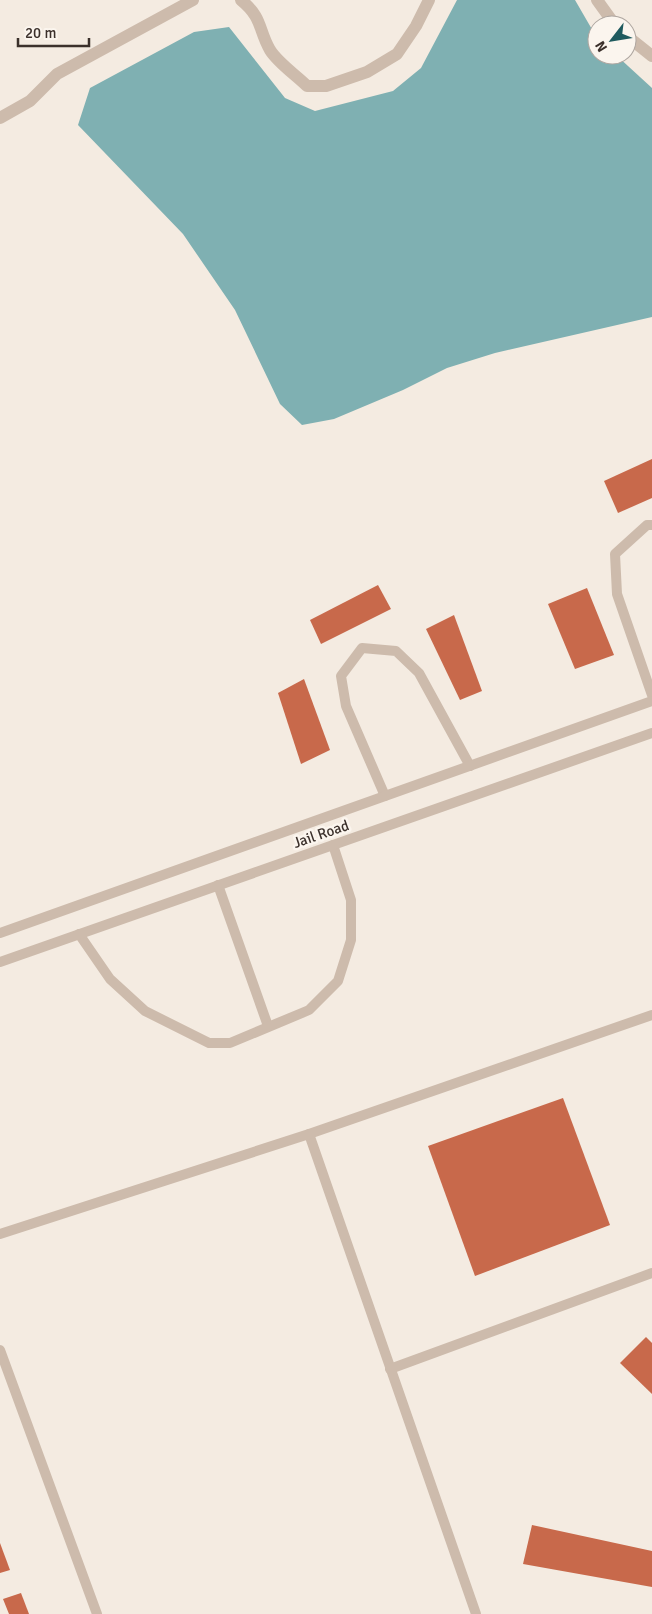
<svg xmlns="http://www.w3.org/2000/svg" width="652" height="1614" font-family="Signika,sans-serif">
<rect width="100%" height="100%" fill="#f4ebe1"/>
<!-- water -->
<polygon fill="#7fb0b2" points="457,0 575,0 597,38 597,55 616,55 652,88 652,317 495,353 447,368 403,390 334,419 302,425 280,404 235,310 183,234 78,125 90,88 194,32 229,27 285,98 315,111 393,91 421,68"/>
<!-- building -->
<g fill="#c8694b">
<polygon points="652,459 652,498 618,513 604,481"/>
<polygon points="378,585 391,609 321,644 310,620"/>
<polygon points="587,588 614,655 575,669 548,604"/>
<polygon points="454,615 482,691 460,700 426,629"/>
<polygon points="304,679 330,750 301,764 278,693"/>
<polygon points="563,1098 610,1225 475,1276 428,1146"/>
<polygon points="646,1337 652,1343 652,1394 620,1363"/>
<polygon points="532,1525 652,1551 652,1587 523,1564"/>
<polygon points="0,1543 10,1570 0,1573"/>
<polygon points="21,1593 29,1614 9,1614 3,1599"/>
</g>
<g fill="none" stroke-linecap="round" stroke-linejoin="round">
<!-- service -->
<g stroke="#cdbbac" stroke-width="10">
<polyline points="652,525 647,525 615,554 617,594 652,695"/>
<polyline points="385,796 346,706 341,676 362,648 396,651 419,673 470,766"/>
<polyline points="218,885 268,1026"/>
<polyline points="0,933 652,701"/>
<polyline points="79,934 110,979 145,1011 209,1043 230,1043 309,1010 338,981 351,940 351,900 333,845"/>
<polyline points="0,962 652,733"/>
<polyline points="309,1134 476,1614"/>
<polyline points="0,1234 309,1134 652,1015"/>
<polyline points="0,1350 97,1614"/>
<polyline points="390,1369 652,1273"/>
</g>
<!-- minor -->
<g stroke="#cdbbac" stroke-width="12">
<path d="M241 0C263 18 258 29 270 50 278 63 296 75 307 86H326L367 72 397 54 416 26 429 0"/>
<polyline points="597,0 615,25"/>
<polyline points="627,36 652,56"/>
<polyline points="0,118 30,101 57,74 193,0"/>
</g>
</g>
<g text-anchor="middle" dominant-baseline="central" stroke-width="5" stroke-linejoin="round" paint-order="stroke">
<!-- street labels -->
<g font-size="15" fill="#3b302b" stroke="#fbf5ee">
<text transform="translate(321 834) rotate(-19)">Jail Road</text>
</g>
</g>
<!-- north arrow -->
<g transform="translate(612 40) rotate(239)"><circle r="24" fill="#fbf5ee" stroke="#aea6a0"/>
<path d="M0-4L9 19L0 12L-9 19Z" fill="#1f5a5e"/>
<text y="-8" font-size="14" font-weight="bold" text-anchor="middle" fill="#3b302b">N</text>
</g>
<!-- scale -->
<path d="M18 38v8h71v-8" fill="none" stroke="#3b302b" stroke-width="2.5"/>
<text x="25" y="38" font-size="15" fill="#3b302b" stroke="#fbf5ee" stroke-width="4" paint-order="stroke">20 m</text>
</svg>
